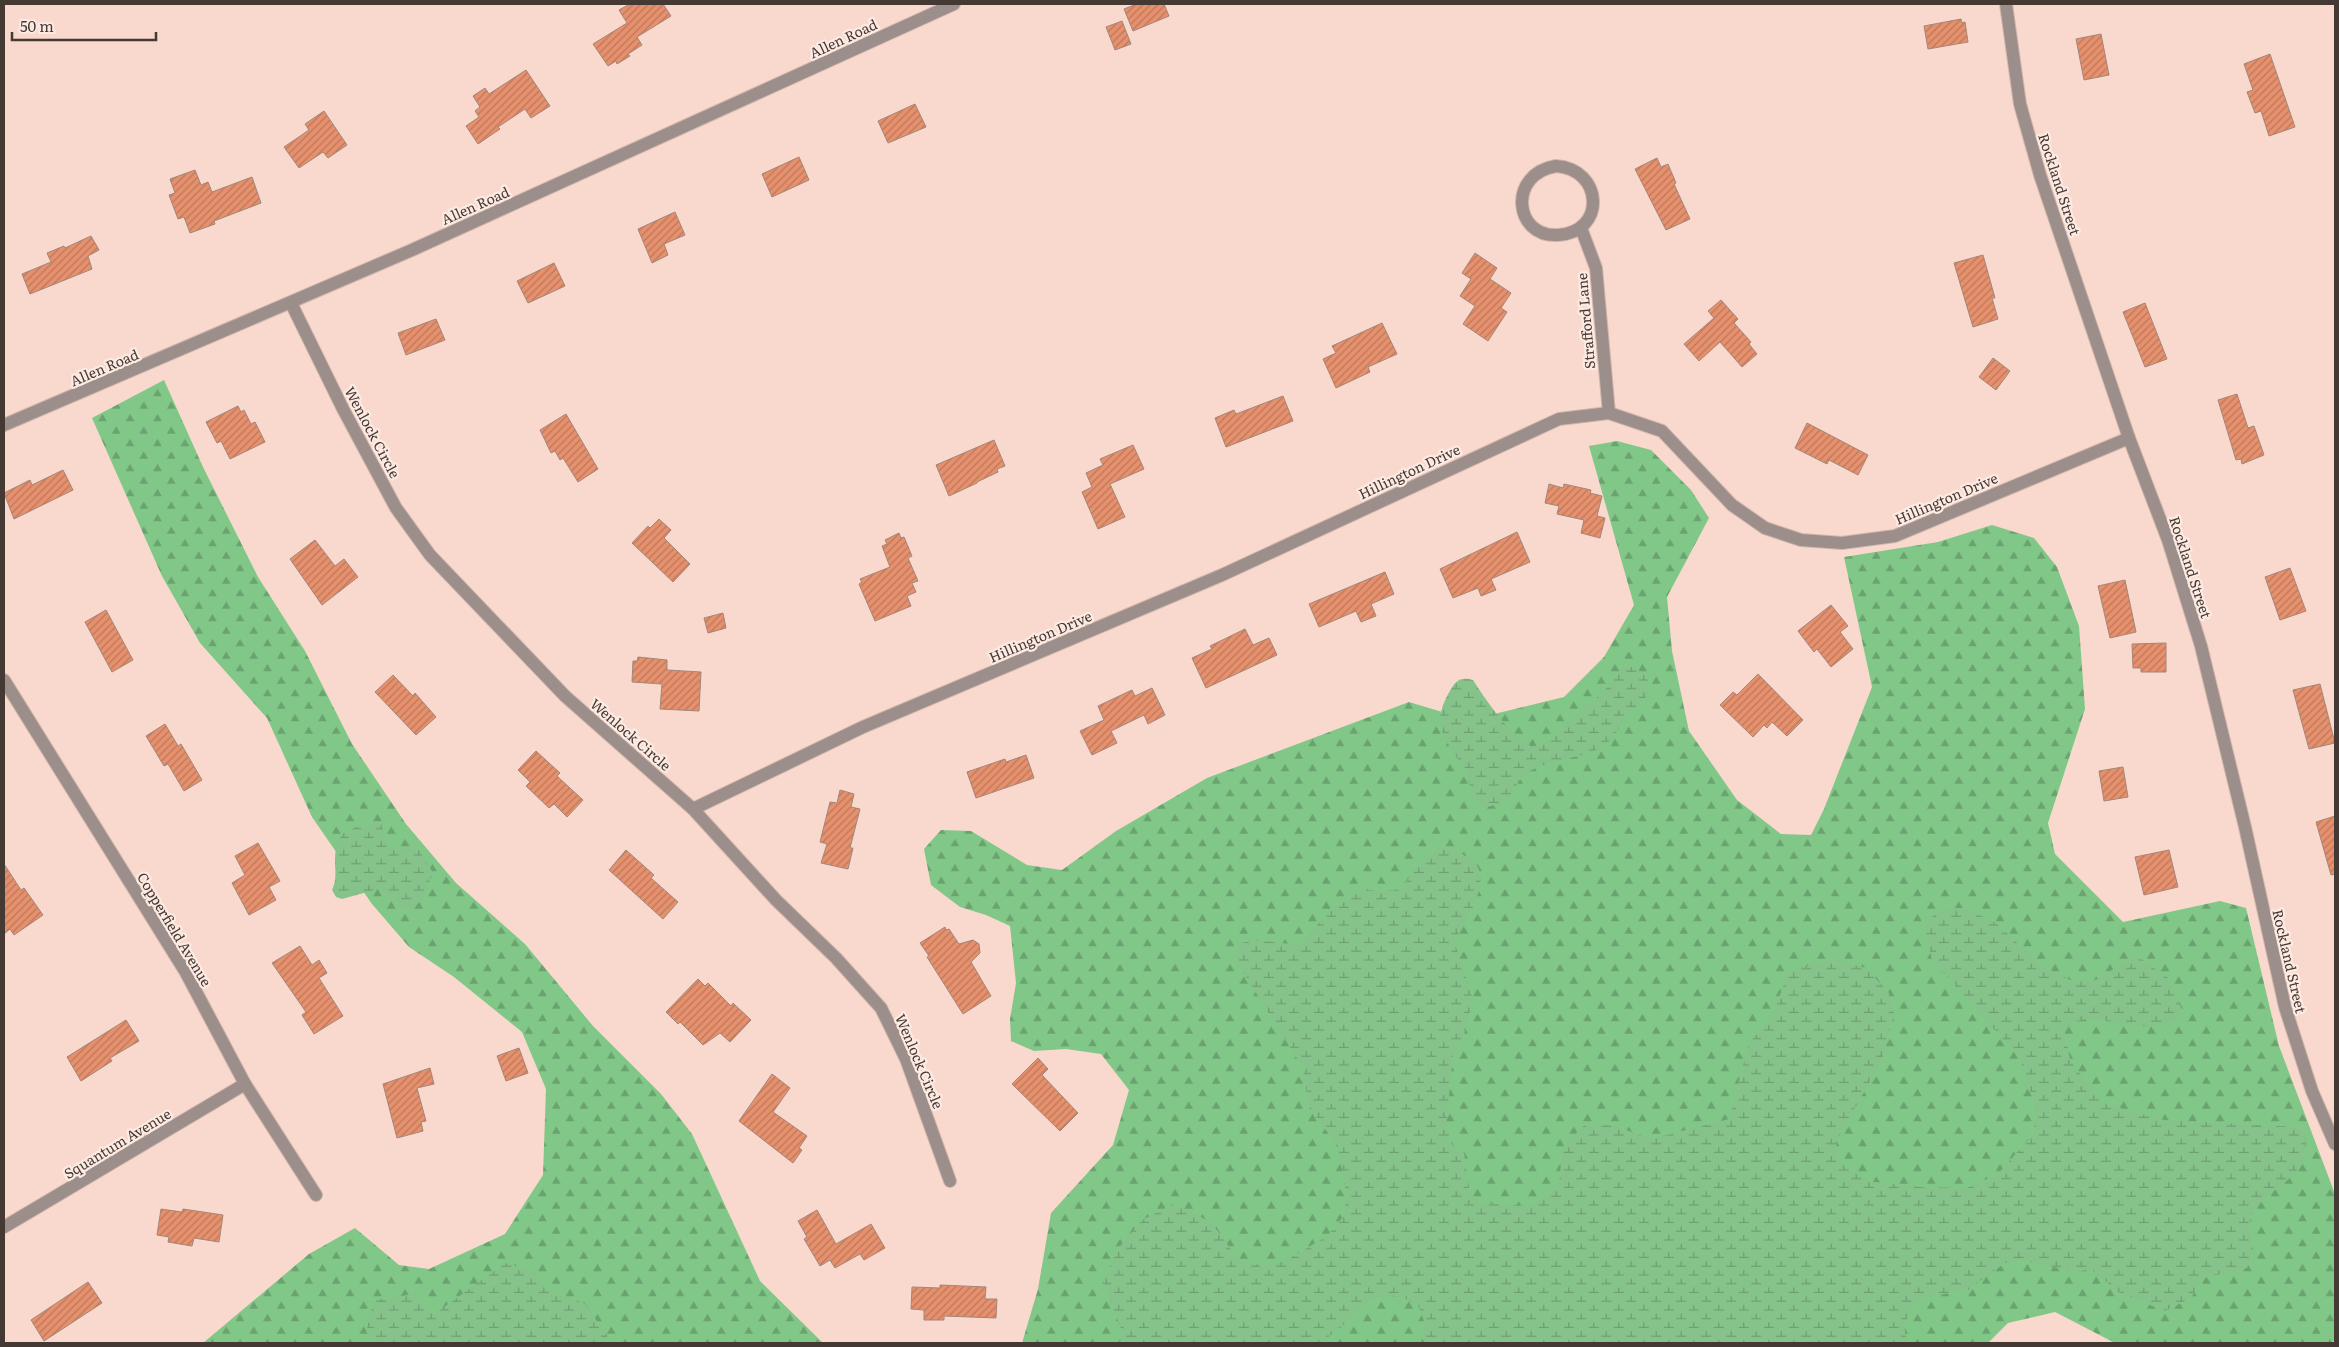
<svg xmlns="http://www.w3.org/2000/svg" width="2339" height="1347" font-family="Literata,serif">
<defs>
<pattern id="forest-firs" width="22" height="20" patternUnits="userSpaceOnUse" patternTransform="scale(1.25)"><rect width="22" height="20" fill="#81c888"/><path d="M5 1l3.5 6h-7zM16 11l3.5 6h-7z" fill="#6ba370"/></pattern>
<pattern id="wetland-marsh" width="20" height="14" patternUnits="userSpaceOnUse" patternTransform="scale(1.25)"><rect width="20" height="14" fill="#86c38b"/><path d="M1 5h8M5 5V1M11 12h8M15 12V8" fill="none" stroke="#6f9f72"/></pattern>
<pattern id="building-hatch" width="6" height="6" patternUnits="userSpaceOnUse" patternTransform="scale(1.25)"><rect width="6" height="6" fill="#e6906d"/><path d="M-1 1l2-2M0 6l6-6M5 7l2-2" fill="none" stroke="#bc775a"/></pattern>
</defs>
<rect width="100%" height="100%" fill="#f9d9cd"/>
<!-- forest -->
<g fill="url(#forest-firs)">
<polygon points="164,380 203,467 258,577 305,651 352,744 406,824 456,883 525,944 593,1026 661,1094 692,1134 760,1281 823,1343 203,1343 309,1254 355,1228 399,1265 429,1269 505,1234 543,1175 546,1089 522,1032 454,977 409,947 372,904 312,817 267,718 200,643 162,576 92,418"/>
<polygon points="1617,441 1651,450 1691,490 1709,518 1667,597 1672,651 1689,731 1737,800 1781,834 1811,835 1824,809 1872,687 1844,557 1938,542 1992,525 2034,538 2057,567 2079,626 2085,709 2048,823 2055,854 2123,922 2220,901 2246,908 2279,1046 2335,1194 2335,1341 2328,1343 2115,1343 2055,1312 2008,1323 1988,1343 1022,1343 1038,1289 1051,1213 1113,1145 1129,1090 1101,1054 1066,1049 1034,1051 1011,1041 1010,1019 1016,983 1010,926 986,915 960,907 931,885 924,849 941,830 971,831 1027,865 1062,870 1116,831 1207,778 1409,702 1469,720 1564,697 1604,657 1634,605 1589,446"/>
</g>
<!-- wetland -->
<g fill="url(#wetland-marsh)">
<path d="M1633 667 1647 676 1649 693C1643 702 1635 707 1628 715 1618 727 1614 742 1598 749 1578 759 1552 759 1532 770 1510 782 1516 806 1483 807 1468 793 1472 788 1466 770 1464 765 1460 762 1457 758 1438 730 1434 718 1451 689 1457 679 1462 677 1473 680 1490 706 1505 729 1532 747L1551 740 1567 722 1604 692 1615 674 1625 668Z"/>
<path d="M381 824 389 847 419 850 433 873 421 901 411 909 401 908 378 889 342 899 336 897 332 890C341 872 328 858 342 834L356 827Z"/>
<path d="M1440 846C1449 850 1464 853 1472 860 1495 879 1465 922 1454 941L1473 999 1463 1039 1453 1055 1446 1126 1453 1145 1464 1153 1470 1194 1481 1203 1529 1206 1551 1192 1559 1182 1563 1147 1583 1126 1612 1125 1651 1139 1729 1119 1749 1043 1772 1017 1789 970 1833 959 1866 968 1889 993 1894 1014 1882 1060 1836 1142 1839 1162 1867 1181 1920 1187 1967 1188 1998 1174 2034 1133 2036 1109 2019 1057 1932 960 1925 927 1935 913 1950 908H1965L1996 923 2041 965 2074 982 2096 980 2136 955 2167 977 2183 1012C2150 1049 2095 999 2064 1029L2070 1060 2102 1103 2164 1120 2298 1127 2306 1133C2307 1182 2279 1179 2255 1209 2243 1224 2256 1238 2253 1254 2252 1258 2249 1264 2247 1268L2203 1278 2191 1298 2165 1311 2118 1292 2091 1269 2076 1272 2022 1260 2005 1263 1968 1290 1916 1299 1904 1325 1907 1343H1529L1520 1338 1508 1343H1424V1321L1418 1305C1366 1275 1360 1323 1319 1342 1310 1346 1284 1343 1273 1343 1222 1343 1171 1343 1120 1343L1122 1331 1103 1282 1118 1249 1142 1220 1174 1204 1211 1222 1238 1259 1261 1267 1285 1261 1327 1236 1343 1217 1347 1198 1338 1146 1309 1108 1303 1068 1238 964 1236 951 1241 943 1258 940 1298 945C1308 939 1312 932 1319 923 1329 909 1350 896 1366 891 1377 888 1389 892 1401 889L1418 865Z"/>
<polygon points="505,1263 536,1272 547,1291 584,1303 607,1335 609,1343 378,1343 366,1332 374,1300 415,1294 433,1315"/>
</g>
<!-- building -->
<g fill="url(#building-hatch)" stroke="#a2867a">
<polygon points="630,4 663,4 671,16 637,37 642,45 628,54 630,56 617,64 616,61 608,66 593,44 627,23 619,10"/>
<polygon points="1137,4 1164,4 1169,16 1133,31 1124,9"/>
<polygon points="1961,19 1962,23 1965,22 1968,42 1928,49 1924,26"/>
<polygon points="1122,21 1131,44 1115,50 1106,27"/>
<polygon points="2101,34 2109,75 2084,80 2076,39"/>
<polygon points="2270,54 2295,127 2269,136 2261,111 2255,113 2247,92 2253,90 2244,64"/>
<polygon points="526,70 550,106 531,118 525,109 498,127 500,129 478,144 466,126 479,117 475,111 480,107 473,96 485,88 489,94"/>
<polygon points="915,104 926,127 888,143 878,121"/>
<polygon points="324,111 347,145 328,158 323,152 299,168 284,147 309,130 305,124"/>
<polygon points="799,157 809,180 772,197 762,174"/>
<polygon points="1657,158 1661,167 1668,164 1676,183 1674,184 1690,219 1666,230 1635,169"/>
<polygon points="195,170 201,185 208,182 212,192 252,177 261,203 214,221 215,224 190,233 184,217 178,219 169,195 175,193 170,179"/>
<polygon points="675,212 685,235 664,244 668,255 652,263 638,229"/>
<polygon points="91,236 99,250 88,256 92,269 30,294 22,274 51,262 47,253 64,246 65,248"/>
<polygon points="1475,253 1497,268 1490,279 1511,293 1501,308 1507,312 1488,341 1463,324 1475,306 1460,296 1471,279 1462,273"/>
<polygon points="1983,255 1995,298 1992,298 1998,319 1973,327 1954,263"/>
<polygon points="554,263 565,286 528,303 517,281"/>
<polygon points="1721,300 1738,319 1734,323 1751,342 1749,344 1757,354 1742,367 1720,342 1699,361 1684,344 1714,318 1708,311"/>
<polygon points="2145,303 2167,359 2145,367 2123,312"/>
<polygon points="436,319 445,340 406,355 398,333"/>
<polygon points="1382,323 1397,354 1368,367 1370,372 1336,388 1323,359 1336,353 1332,346"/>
<polygon points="1993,358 2010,371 1996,390 1979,377"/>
<polygon points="2237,394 2248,428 2254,426 2264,455 2242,464 2241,459 2236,460 2218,400"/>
<polygon points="1283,396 1293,421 1226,447 1215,418 1234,410 1236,414"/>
<polygon points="238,406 241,412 244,410 251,424 255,422 265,442 230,459 221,441 217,443 206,422"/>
<polygon points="566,414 598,469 578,482 563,458 560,460 555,451 551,453 540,430"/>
<polygon points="1807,423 1868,455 1858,475 1829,460 1827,464 1795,448"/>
<polygon points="994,440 1005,466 997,469 998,472 977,482 977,483 949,496 936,465"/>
<polygon points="1133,445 1144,469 1110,484 1125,517 1098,529 1082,492 1092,487 1086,473 1103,465 1100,459"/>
<polygon points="63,470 73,490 14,519 4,493 30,480 32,485"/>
<polygon points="1549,484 1563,488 1564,484 1591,490 1590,493 1602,496 1597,516 1605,518 1600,538 1581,533 1584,520 1557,514 1559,506 1545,503"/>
<polygon points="659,519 671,530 664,538 690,564 673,582 632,543 648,526 650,528"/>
<polygon points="1517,532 1530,562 1491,579 1496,590 1481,596 1478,588 1453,598 1440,569"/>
<polygon points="899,533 901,538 904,537 912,556 908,558 918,581 912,583 916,592 907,596 911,606 875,621 859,584 862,582 860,579 890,567 882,546 887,544 885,540"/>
<polygon points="315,540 335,566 344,559 358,577 322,605 290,559"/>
<polygon points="2290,568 2306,611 2280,620 2265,577"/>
<polygon points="1385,572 1394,594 1371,604 1376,616 1361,622 1356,611 1319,627 1309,604"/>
<polygon points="2125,580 2136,632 2110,638 2098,586"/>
<polygon points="1831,605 1848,626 1840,632 1853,649 1831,667 1817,649 1814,652 1798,631"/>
<polygon points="106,610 133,660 112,672 85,622"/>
<polygon points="723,613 726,628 708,633 704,618"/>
<polygon points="1245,629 1253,645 1269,638 1277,655 1206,688 1192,658 1212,649 1210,646"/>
<polygon points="2166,643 2166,672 2141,672 2141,668 2133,668 2132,644"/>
<polygon points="638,657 667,660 667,670 701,672 699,711 660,709 662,684 632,682 633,661 637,661"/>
<polygon points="1758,674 1803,720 1787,736 1772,722 1767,728 1764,725 1753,737 1720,705 1733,692 1737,695"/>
<polygon points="393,675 413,696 415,693 436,717 416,735 375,692"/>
<polygon points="2320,684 2335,743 2309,749 2293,690"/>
<polygon points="1152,688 1165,715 1148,724 1144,715 1111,731 1117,743 1092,755 1080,731 1104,720 1098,706 1132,690 1135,696"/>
<polygon points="165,724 178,746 181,744 202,780 184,791 168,764 164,766 146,736"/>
<polygon points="536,751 560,773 557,776 583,800 567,817 554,804 549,808 526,786 530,782 518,770"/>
<polygon points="1026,755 1034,778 976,798 967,772 1005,759 1006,762"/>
<polygon points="2123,767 2128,797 2104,801 2099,771"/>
<polygon points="840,790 854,794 851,807 860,809 850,848 853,848 848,869 821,863 827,844 820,842 830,802 837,803"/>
<polygon points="2335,816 2335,874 2331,875 2316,822"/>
<polygon points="258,843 280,881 269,887 276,900 249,915 232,883 245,875 235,856"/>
<polygon points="626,850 654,875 651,878 678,902 663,919 609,870"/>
<polygon points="2169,850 2178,887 2144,895 2135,857"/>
<polygon points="4,864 21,890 24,888 43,915 14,935 10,929 4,934"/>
<polygon points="945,927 946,930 949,929 959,944 973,940 979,944 980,953 971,962 991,996 963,1014 927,957 929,956 920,943"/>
<polygon points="300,946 312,965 319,960 327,973 319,978 343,1016 314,1034 302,1015 306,1012 272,963"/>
<polygon points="698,979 705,986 708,983 731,1006 733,1003 751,1020 730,1042 720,1033 703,1045 680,1022 678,1024 666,1012"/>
<polygon points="126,1020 139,1041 110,1058 112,1061 81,1081 67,1057"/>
<polygon points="519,1048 528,1073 506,1081 497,1056"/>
<polygon points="1038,1058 1048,1069 1042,1075 1078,1113 1060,1131 1012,1084"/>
<polygon points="430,1068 434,1084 417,1088 426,1121 421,1122 423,1131 397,1138 383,1084"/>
<polygon points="772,1074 790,1088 773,1112 807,1136 799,1148 802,1150 793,1163 739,1121"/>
<polygon points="161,1209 182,1212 183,1209 223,1215 219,1242 194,1238 192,1246 168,1242 169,1237 157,1235"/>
<polygon points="817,1210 836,1244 871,1224 885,1248 864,1260 860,1254 835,1268 830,1260 820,1266 804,1239 807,1237 798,1221"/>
<polygon points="88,1282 102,1303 44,1341 31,1320"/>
<polygon points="940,1285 986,1287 985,1299 997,1299 996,1318 944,1316 944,1320 924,1320 924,1310 911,1309 912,1287 940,1288"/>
</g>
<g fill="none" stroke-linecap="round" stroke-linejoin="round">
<!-- minor casing -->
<g stroke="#d1b6ab" stroke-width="14">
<g id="minor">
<polyline points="2006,4 2020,104 2040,175 2129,438 2168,540 2201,646 2245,827 2285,1007 2312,1091 2335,1144"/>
<path d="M1556 166C1603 169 1607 232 1558 235 1514 238 1507 174 1556 166Z"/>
<polyline points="1581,228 1596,268 1609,413"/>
<polyline points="291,303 343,409 396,508 430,555 565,696 693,809 776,900 836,958 881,1008 906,1059 950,1181"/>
<polyline points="4,425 412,250 954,4"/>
<polyline points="4,680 185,971 245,1084 316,1195"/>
<polyline points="693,809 863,727 1222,575 1559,419 1609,413 1662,431 1732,505 1765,528 1801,540 1842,543 1895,536 2129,438"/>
<polyline points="4,1227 245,1084"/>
</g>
</g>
<!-- minor -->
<use href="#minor" stroke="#9c8e8a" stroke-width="12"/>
</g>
<g text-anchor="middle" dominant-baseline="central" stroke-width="4.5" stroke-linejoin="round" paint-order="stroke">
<!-- street labels -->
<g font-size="14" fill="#453934" stroke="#fdeae2">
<text transform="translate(843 38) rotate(-25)">Allen Road</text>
<text transform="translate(2060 184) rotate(72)">Rockland Street</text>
<text transform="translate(475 205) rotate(-24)">Allen Road</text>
<text transform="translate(1585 321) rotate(-95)">Strafford Lane</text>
<text transform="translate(104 367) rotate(-23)">Allen Road</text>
<text transform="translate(373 432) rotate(62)">Wenlock Circle</text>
<text transform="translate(1409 471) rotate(-25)">Hillington Drive</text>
<text transform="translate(1946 498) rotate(-23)">Hillington Drive</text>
<text transform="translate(2191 567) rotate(72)">Rockland Street</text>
<text transform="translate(1040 636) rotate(-23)">Hillington Drive</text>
<text transform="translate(631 734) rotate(41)">Wenlock Circle</text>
<text transform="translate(175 929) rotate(59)">Copperfield Avenue</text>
<text transform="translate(2290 961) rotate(77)">Rockland Street</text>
<text transform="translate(920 1061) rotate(67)">Wenlock Circle</text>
<text transform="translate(117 1143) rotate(-31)">Squantum Avenue</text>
</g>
</g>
<!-- border -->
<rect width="2339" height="1347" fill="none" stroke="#453934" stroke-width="10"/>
<!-- scale -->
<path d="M12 32v8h144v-8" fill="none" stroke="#453934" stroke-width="2.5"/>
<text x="20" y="32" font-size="15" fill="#453934" stroke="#fdeae2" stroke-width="4" paint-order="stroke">50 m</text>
</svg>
